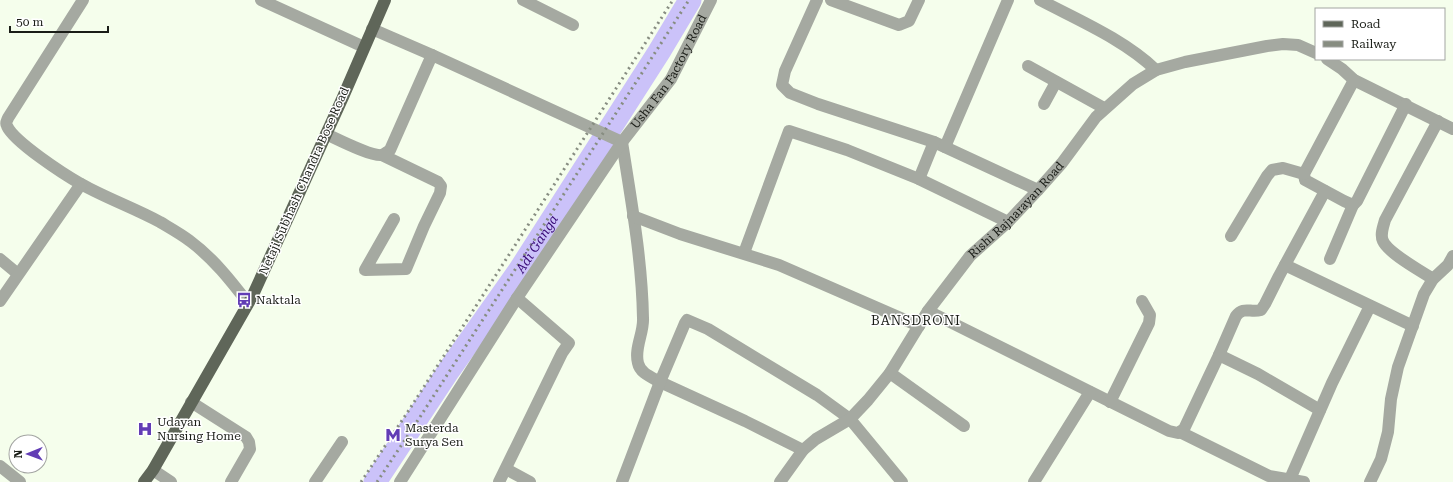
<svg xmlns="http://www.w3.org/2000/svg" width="1453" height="482" font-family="'Roboto Serif',serif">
<rect width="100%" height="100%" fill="#f5feec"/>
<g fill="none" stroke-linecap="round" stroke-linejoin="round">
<!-- river -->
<path stroke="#cbc2f9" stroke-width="23" id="s1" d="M375 482 449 370 519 271 659 52 690 0"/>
<!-- minor -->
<g stroke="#a5a9a1" stroke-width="12">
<path d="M83 0 8 118C7 121 5 123 7 126 14 142 65 175 81 184 106 198 134 208 160 222 170 228 181 234 190 241 213 258 231 281 248 303"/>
<polyline points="261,0 364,47"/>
<polyline points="523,0 573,25"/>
<polyline points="817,0 785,71 782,85 790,93 818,104 934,142 1038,190"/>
<polyline points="831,0 899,25 909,21 919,0"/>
<path d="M1040 0C1080 21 1123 39 1156 70"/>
<polyline points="372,29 432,55 622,142"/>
<polyline points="1327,59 1342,69 1354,80 1453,129"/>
<polyline points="1028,66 1104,108"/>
<polyline points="1354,80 1304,174 1305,180 1344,201 1353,205 1357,201 1406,104"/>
<polyline points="1044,104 1056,82"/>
<path d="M326 134C337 139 372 157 382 155 385 154 388 151 390 150L432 55"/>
<path d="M622 142C631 200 642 259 643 318 644 333 634 348 638 363 640 373 651 377 660 382L745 421 803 450"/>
<polyline points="945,147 1008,0"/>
<polyline points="382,155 438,182 441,186 440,193 424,226 406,269 365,270 394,219"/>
<polyline points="919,179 934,142"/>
<polyline points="633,216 680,234 779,265 919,326"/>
<polyline points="1231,236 1267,176 1272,170 1283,168 1304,174"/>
<polyline points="744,253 789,131 847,150 919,179 1008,222"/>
<polyline points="0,259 18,274"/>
<polyline points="1330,259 1353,205"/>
<polyline points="1285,265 1413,326"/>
<path d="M1433 279C1421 271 1388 253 1383 241 1380 235 1383 227 1385 220L1438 121"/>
<polyline points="0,301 81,184"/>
<path d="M928 311 1169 431 1178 433 1184 429 1219 355 1236 316C1244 306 1250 313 1261 310L1265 304 1279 276 1325 191"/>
<polyline points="1219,355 1258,374 1320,410"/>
<polyline points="890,373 964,426"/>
<polyline points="191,402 246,437 249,442 250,449 231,482"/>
<polyline points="1110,402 1149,323 1150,315 1142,301"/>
<polyline points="1180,432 1269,476 1304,482"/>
<polyline points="0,466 20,482"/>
<polyline points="506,469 530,482"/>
<polyline points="153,470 171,482"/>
<polyline points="1290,479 1332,383 1370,306"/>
<polyline points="315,482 342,442"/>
<path id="s2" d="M400 482 517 298 622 142 671 79 711 0"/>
<polyline points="499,482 562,353 569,343 517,298"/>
<polyline points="622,482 660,382 685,323 687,320 708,329 817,395 850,419 902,482"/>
<path id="s3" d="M780 482 803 450 816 439 850 419 868 400 890 373 928 311 970 256 1008 222 1038 190 1062 163 1096 117 1133 84 1156 70 1185 62 1267 46 1283 44 1298 45 1316 53"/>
<polyline points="1034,482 1090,392"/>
<polyline points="1370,482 1381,459 1388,432 1391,399 1398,367 1424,294 1433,279 1448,265 1453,256"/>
</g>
<!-- major -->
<polyline stroke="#5f6659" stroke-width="12" points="144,482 153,470 252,297 343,97 385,0"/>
<!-- rail -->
<g stroke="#878d81" stroke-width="3" stroke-dasharray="2 4" stroke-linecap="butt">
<polyline points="361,482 409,410 673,0"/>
<polyline points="377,482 420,417 689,0"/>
</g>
</g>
<!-- icons -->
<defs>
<g id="bus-bare" transform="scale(1.2)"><path d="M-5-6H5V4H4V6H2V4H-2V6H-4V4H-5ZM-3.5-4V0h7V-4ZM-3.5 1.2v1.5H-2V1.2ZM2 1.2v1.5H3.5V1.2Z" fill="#623db5" stroke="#fff" stroke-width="2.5" paint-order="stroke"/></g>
<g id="hospital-bare" transform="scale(1.2)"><path d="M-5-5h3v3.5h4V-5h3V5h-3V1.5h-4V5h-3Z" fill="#623db5" stroke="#fff" stroke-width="2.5" paint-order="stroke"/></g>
<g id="metro-bare" transform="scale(1.2)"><path d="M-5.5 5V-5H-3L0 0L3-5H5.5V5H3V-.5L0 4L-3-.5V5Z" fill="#623db5" stroke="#fff" stroke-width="2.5" paint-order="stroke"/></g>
</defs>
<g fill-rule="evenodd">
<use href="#bus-bare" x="244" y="300"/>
<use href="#hospital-bare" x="145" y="429"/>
<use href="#metro-bare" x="393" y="435"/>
</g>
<g text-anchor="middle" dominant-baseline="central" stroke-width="3" stroke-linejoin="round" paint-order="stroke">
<!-- street labels -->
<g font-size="12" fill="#1a1d17" stroke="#fff">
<text stroke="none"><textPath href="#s2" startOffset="491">Usha Fan Factory Road</textPath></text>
<text transform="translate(304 181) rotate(-66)">Netaji Subhash Chandra Bose Road</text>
<text stroke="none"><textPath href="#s3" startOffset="364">Rishi Rajnarayan Road</textPath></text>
</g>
<!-- poi labels -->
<g font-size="12" fill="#1a1d17" stroke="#fff" text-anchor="start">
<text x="256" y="300">Naktala</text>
<text x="157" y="422">Udayan<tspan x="157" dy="14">Nursing Home</tspan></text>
<text x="405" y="428">Masterda<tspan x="405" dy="14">Surya Sen</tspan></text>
</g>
<!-- water labels -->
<g font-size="13" font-style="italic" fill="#350674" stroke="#fff">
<text stroke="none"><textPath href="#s1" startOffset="288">Adi Ganga</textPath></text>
</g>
<!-- neighbourhood labels -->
<g font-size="13" letter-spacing="1" fill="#1a1d17" stroke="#fff">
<text x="916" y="320">BANSDRONI</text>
</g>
</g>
<!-- legend -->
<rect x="1315" y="8" width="130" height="52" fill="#ffffff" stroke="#a3a5a2"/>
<rect x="1323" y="21" width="20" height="6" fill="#5f6659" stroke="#a3a5a2"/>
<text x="1351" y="28" font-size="12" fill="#1a1d17">Road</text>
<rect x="1323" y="41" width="20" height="6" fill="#878d81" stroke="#a3a5a2"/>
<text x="1351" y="48" font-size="12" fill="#1a1d17">Railway</text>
<!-- north arrow -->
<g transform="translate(28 454) rotate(269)"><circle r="19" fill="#ffffff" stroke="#a3a5a2"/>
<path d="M0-3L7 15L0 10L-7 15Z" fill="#623db5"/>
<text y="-6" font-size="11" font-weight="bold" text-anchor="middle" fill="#1a1d17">N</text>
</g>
<!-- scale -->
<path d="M10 26v6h98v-6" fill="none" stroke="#1a1d17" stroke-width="2"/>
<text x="16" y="26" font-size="12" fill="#1a1d17" stroke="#ffffff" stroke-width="3" paint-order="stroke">50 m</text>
</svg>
